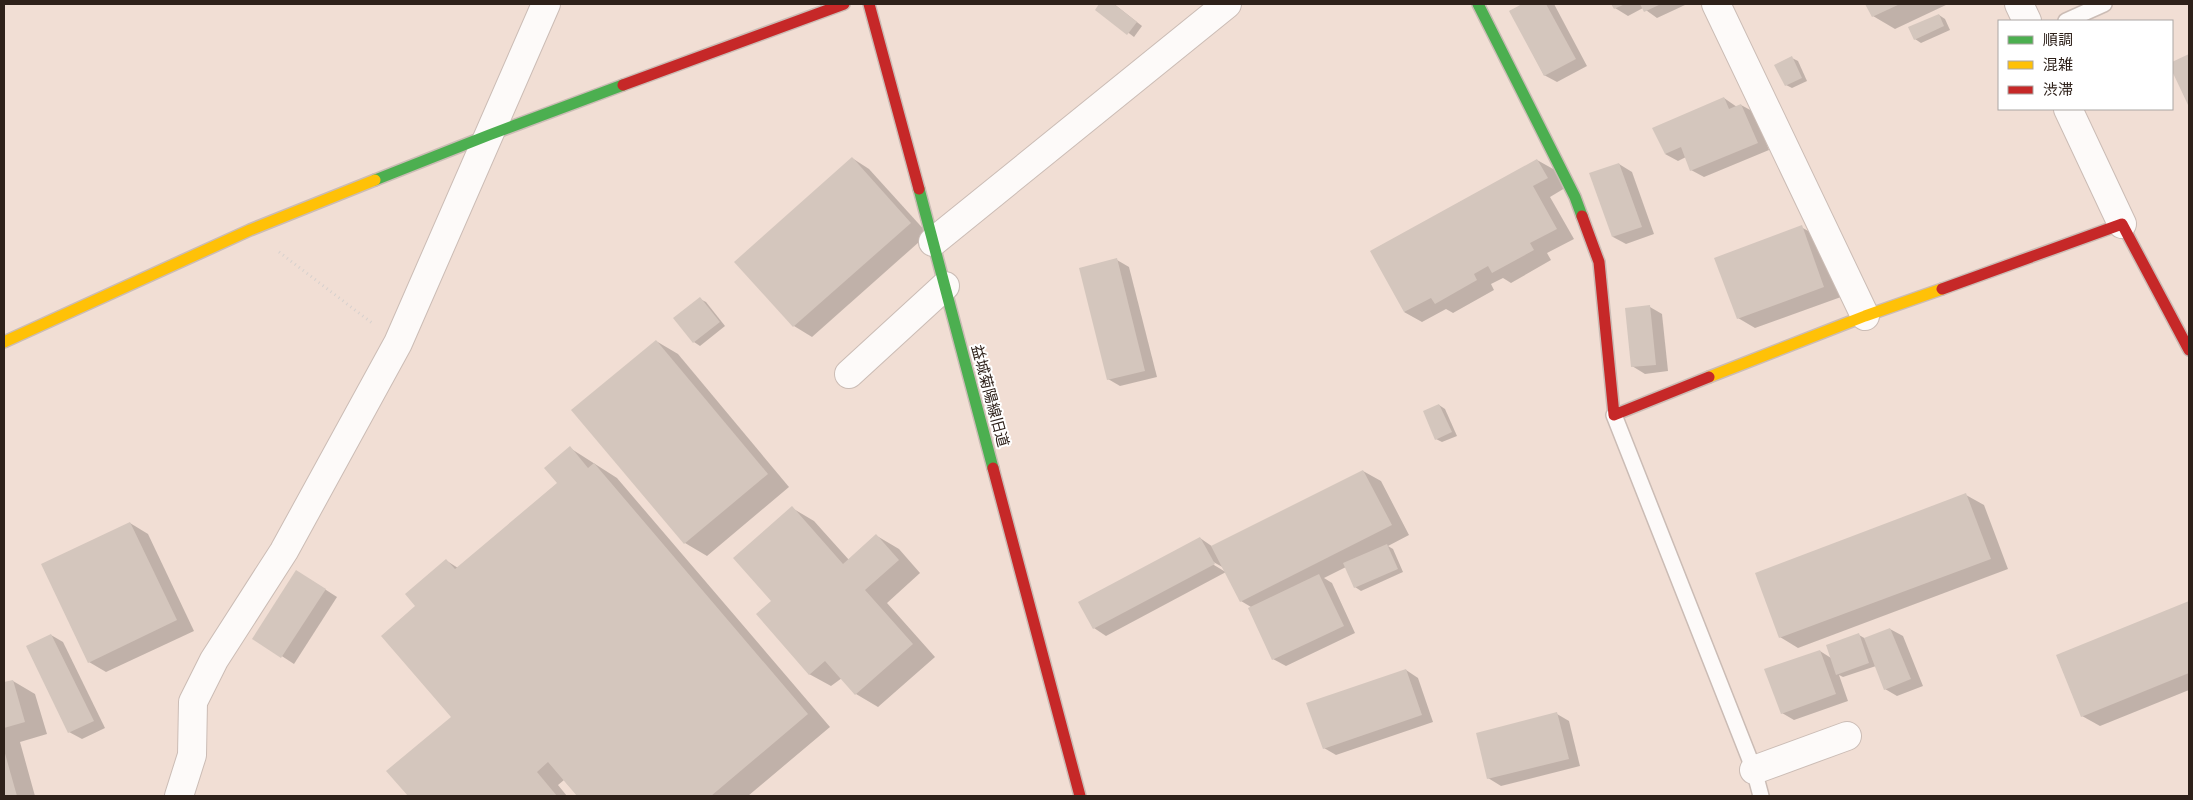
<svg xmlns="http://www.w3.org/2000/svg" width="2193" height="800" font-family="'Times New Roman','Noto Sans JP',serif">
<rect width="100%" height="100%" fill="#f1ded4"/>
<!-- shadow -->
<g fill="#0003" fill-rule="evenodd">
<polygon points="1101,4 1114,4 1142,26 1134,37 1097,9"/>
<polygon points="1525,4 1554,4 1587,66 1557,82 1544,75 1510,11"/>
<polygon points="1613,4 1685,4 1685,5 1657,18 1643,8 1628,16 1615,8"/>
<polygon points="1866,4 1948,4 1895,29 1873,16"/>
<polygon points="1939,15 1945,19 1950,30 1921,43 1915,39"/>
<polygon points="2189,55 2189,104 2172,68 2172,64"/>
<polygon points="1792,58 1798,61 1807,81 1792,88 1786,85"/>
<polygon points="1724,98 1737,107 1741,105 1754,112 1769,150 1704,177 1691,170 1686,157 1678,161 1665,154"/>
<polygon points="852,158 869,169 928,234 812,337 794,326 736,262"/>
<polygon points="1537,160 1555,170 1565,188 1550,197 1574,239 1547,253 1551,260 1511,283 1503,278 1491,284 1494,290 1453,313 1446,309 1422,322 1404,312"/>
<polygon points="1619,164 1632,172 1654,234 1626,244 1613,237"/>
<polygon points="1801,227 1819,237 1841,297 1755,328 1738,318"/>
<polygon points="1117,260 1129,267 1157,377 1120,386 1108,379"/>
<polygon points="700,299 706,302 725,326 700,346 694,342"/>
<polygon points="1650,307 1662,314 1668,371 1645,374 1632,366"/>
<polygon points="656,341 678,354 789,487 707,556 685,543"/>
<polygon points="1439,405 1445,409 1457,436 1442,442 1436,439"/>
<polygon points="570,448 617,478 830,727 748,796 578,796 564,780 558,785 567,796 409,796 388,771 452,718 417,606 447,561 458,568 558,483"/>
<path d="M1363 471 1381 481 1409 535 1388 546 1393 549 1403 572 1361 591 1355 587 1346 567 1324 578 1332 583 1355 633 1286 666 1273 659 1251 607 1241 601 1226 572 1106 636 1094 628 1200 538 1213 547ZM1210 560 1224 568V571L1209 562Z"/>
<polygon points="1966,495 1984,505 2008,569 1798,648 1780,637"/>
<polygon points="792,508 814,521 849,560 877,536 899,549 920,573 887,603 935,657 878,707 856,694 842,678 831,686 809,674 773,601"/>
<polygon points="130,523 148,534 194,631 106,672 89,662"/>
<polygon points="309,579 337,597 294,664 254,638"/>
<polygon points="2189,602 2189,690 2100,726 2082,716 2057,656"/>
<polygon points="1890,629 1903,636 1923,686 1897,696 1885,689 1876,666 1843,677 1839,675 1848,701 1794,720 1782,713 1820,651 1831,658 1859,635 1866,639"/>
<polygon points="51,635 63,642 105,728 82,739 69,732"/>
<polygon points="1406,670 1418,678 1433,722 1336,755 1324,748"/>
<polygon points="13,681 35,694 47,734 20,742 35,796 4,796 4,684"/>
<polygon points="1557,714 1569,721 1580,766 1501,786 1488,778"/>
</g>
<!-- building -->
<g fill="#d4c6bd">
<polygon points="1099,4 1114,4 1137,22 1127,35 1095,10"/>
<polygon points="1522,4 1546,4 1576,59 1544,76 1509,11"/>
<polygon points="1611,4 1625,4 1614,9"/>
<polygon points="1640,4 1661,4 1644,12"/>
<polygon points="1865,4 1900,4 1872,17"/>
<polygon points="1939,14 1944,26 1914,40 1908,27"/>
<polygon points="2189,54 2189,107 2172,71 2172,62"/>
<polygon points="1792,56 1802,78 1785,86 1774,65"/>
<polygon points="1724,97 1729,109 1741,104 1758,143 1690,171 1681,147 1665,154 1652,128"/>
<polygon points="852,157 911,223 793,327 734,262"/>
<polygon points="1537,159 1548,178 1533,186 1557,229 1530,243 1534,250 1492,273 1488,266 1474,274 1477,280 1435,304 1431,298 1404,312 1370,251"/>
<polygon points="1619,163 1642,227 1612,237 1589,173"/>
<polygon points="1802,225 1824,287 1737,319 1714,258"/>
<polygon points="1117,258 1145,371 1107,380 1079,268"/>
<polygon points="700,297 720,322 693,343 673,318"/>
<polygon points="1650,305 1656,365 1631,367 1625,308"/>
<polygon points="656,340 768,474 684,544 571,410"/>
<polygon points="1439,404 1452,432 1435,440 1423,411"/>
<polygon points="570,446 588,468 594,463 808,714 711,796 577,796 548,762 537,772 557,796 408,796 386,771 451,717 381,636 415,606 405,594 446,559 455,569 557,483 544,468"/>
<polygon points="1363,470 1392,525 1240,602 1211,546"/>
<polygon points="1966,493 1991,559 1779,638 1755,573"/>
<polygon points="792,506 843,564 876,534 899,560 865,590 913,644 855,695 825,661 809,675 756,614 771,601 733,558"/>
<polygon points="130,522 177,620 88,663 41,564"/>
<polygon points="1200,537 1215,564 1093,629 1078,602"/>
<polygon points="1387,544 1398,569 1354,588 1343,563"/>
<polygon points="296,570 326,589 281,658 252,639"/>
<polygon points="1319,574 1344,626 1272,660 1248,608"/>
<polygon points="2189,601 2189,673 2081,717 2056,655"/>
<polygon points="1890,628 1911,679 1884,690 1864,638"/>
<polygon points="1859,633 1869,663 1836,675 1826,645"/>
<polygon points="51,634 94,721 68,733 26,646"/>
<polygon points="1820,650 1836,694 1781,714 1764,669"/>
<polygon points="1406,669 1422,715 1323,749 1306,703"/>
<polygon points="13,680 25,722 4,728 4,682"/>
<polygon points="1557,712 1569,759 1487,779 1476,733"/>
<polygon points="4,750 17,796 4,796"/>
</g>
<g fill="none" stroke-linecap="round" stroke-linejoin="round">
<!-- lane casing -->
<g stroke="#cbbcb5" stroke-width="18">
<g id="lane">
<polyline points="2066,21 2104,4"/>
<polyline points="1614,415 1754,770 1761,796"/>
</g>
</g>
<!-- street casing -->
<g stroke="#cbbcb5" stroke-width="30">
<g id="street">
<polyline points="1716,4 1865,316"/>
<polyline points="2019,4 2027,21"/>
<polyline points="2068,109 2122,224"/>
<polyline points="933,242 1227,4"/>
<polyline points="849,374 945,286"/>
<polyline points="1754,770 1847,736"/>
<polyline points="179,796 192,755 193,702 214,660 284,551 398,343 546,4"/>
</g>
</g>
<!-- fast casing -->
<g stroke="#cbbcb5" stroke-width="14">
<g id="fast">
<polyline points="1478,4 1575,197 1582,216"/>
<polyline points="375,180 489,135 623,85"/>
<polyline points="919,189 993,468"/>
</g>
</g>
<!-- slow casing -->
<g stroke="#cbbcb5" stroke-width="14">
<g id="slow">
<polyline points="4,342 250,230 375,180"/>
<polyline points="1709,377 1865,316 1942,289"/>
</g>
</g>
<!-- jam casing -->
<g stroke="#cbbcb5" stroke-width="14">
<g id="jam">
<polyline points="869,4 919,189"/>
<polyline points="623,85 844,4"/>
<polyline points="1582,216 1599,262 1614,415 1709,377"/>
<polyline points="1942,289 2122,224 2189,350"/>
<polyline points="993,468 1080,796"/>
</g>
</g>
<!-- path -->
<polyline stroke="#d7d1ce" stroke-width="3" stroke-dasharray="1 4" stroke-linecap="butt" points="279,252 372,323"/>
<!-- lane -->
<use href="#lane" stroke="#fdfaf9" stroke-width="15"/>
<!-- street -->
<use href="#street" stroke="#fdfaf9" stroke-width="28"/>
<!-- fast -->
<use href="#fast" stroke="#4caf50" stroke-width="11"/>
<!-- slow -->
<use href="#slow" stroke="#ffc107" stroke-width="11"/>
<!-- jam -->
<use href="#jam" stroke="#c62828" stroke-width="11"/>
</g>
<g text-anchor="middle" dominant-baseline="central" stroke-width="4" stroke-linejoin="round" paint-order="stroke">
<!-- street labels -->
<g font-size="15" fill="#2e211a" stroke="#fff">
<text transform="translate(990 396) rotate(75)">益城菊陽線旧道</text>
</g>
</g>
<!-- border -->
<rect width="2193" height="800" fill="none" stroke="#2e211a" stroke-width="10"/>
<!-- legend -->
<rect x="1998" y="20" width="175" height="90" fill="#ffffff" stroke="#aba6a3"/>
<rect x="2008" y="36" width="25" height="8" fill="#4caf50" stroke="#aba6a3"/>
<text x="2043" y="45" font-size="15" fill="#2e211a">順調</text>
<rect x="2008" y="61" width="25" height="8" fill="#ffc107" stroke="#aba6a3"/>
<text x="2043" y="70" font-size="15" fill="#2e211a">混雑</text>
<rect x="2008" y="86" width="25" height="8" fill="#c62828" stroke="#aba6a3"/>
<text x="2043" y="95" font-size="15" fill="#2e211a">渋滞</text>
</svg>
